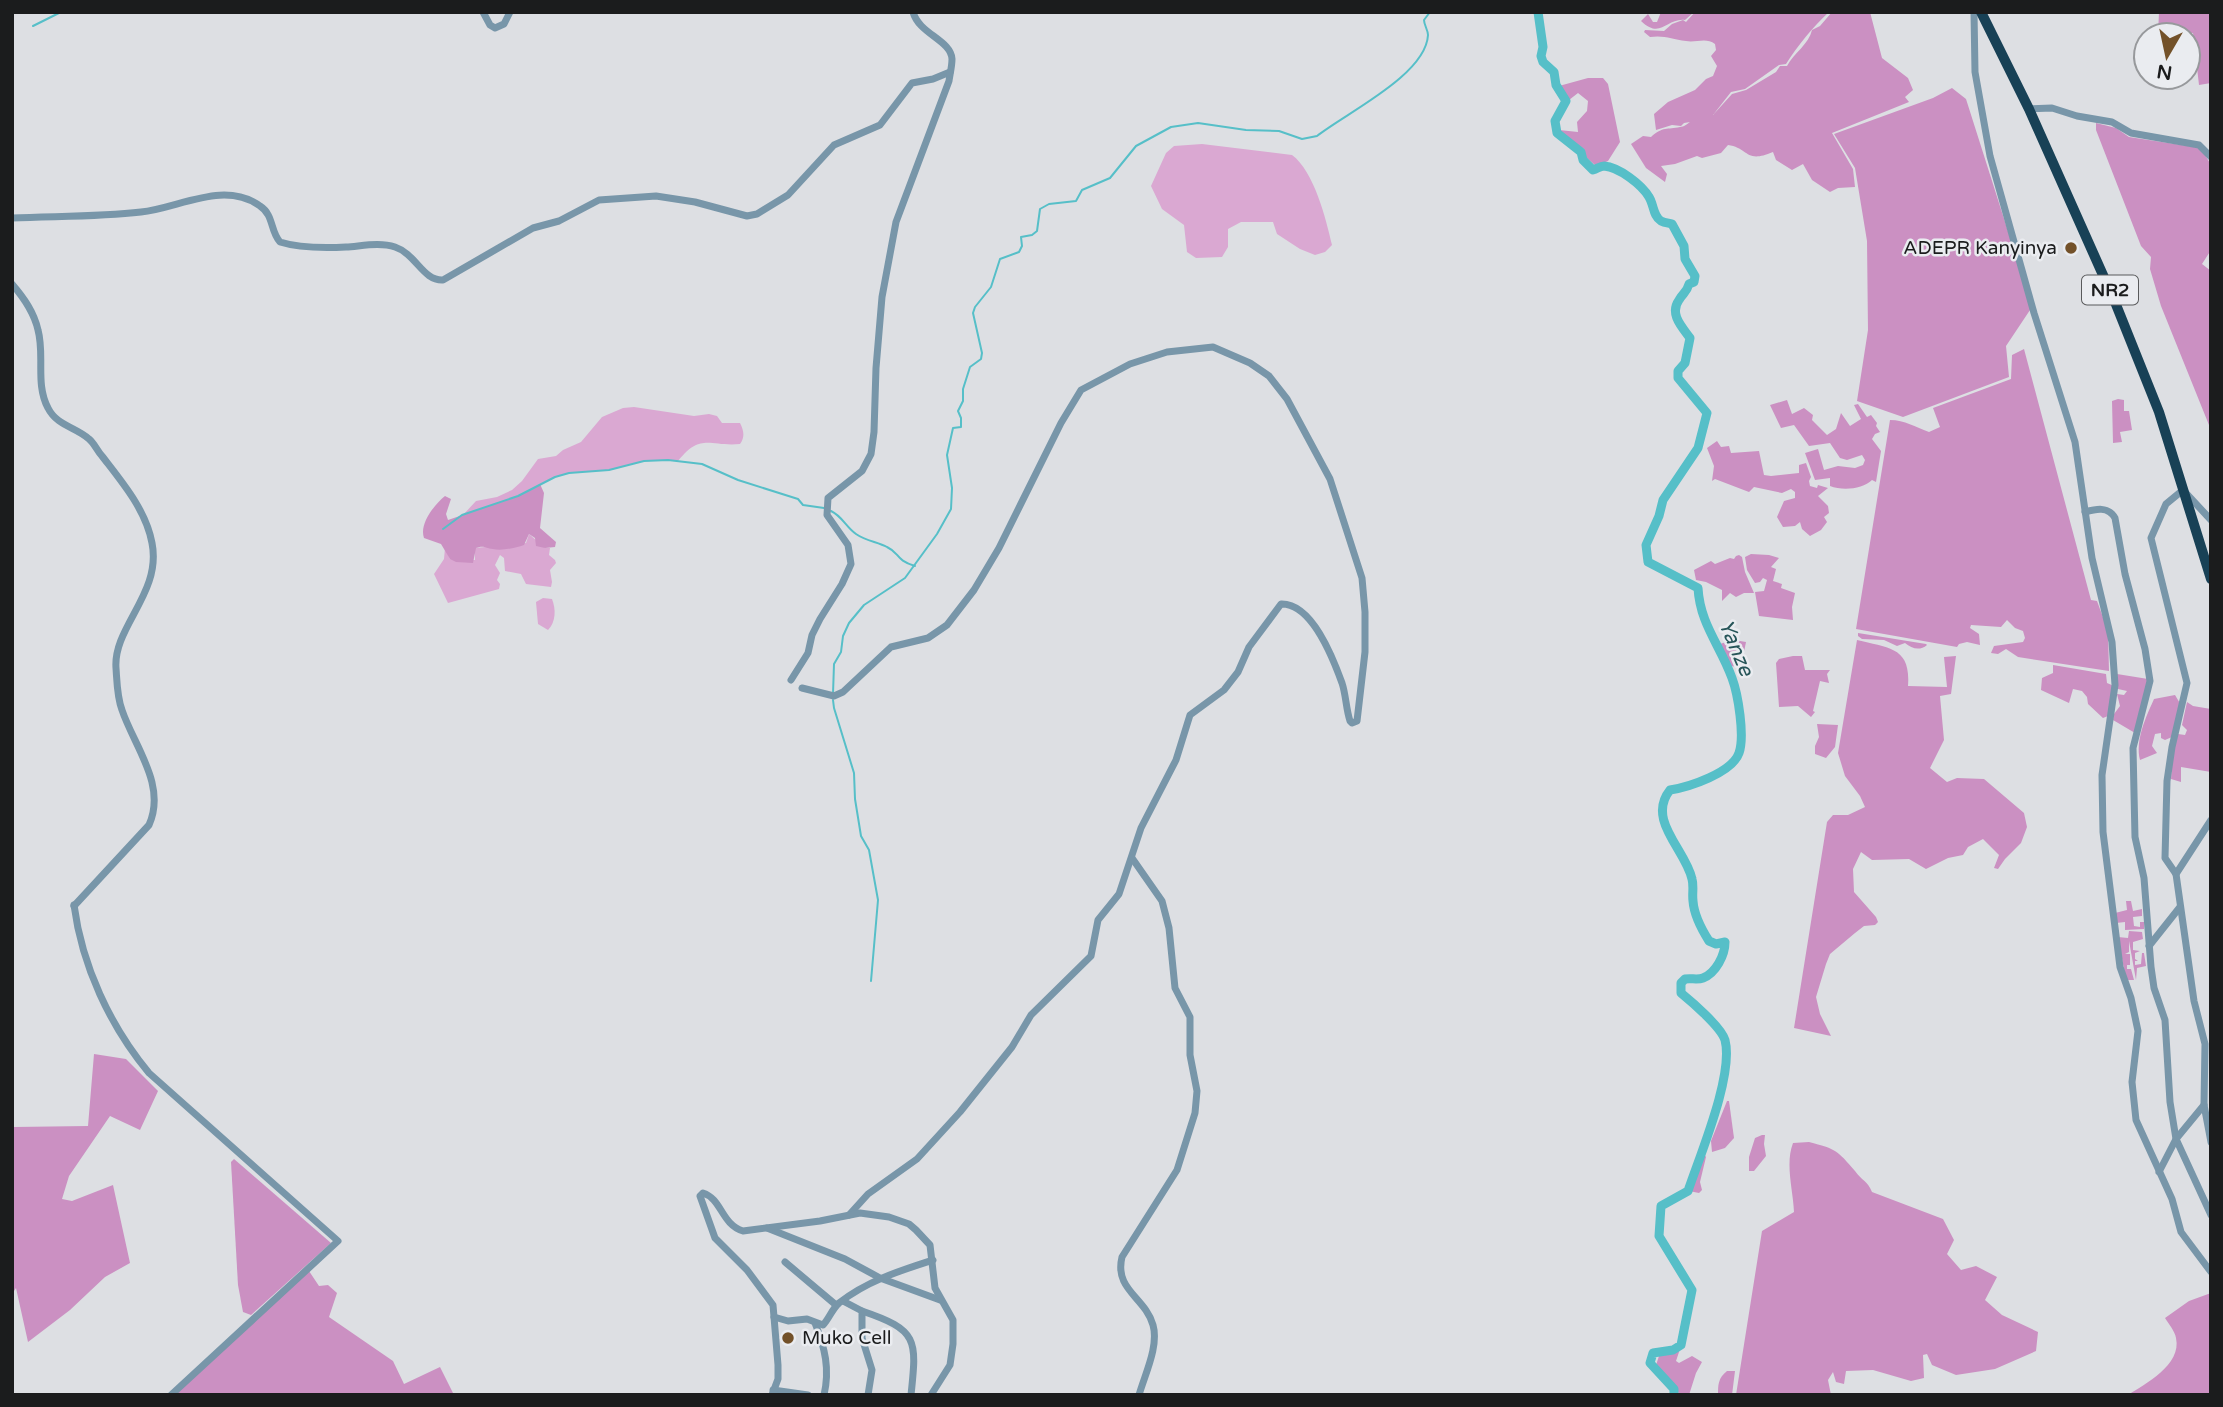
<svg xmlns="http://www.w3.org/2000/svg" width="2223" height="1407" font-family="'Varela Round',sans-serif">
<rect width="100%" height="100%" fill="#dddfe3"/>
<!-- green -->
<g fill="#daa8d2">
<path d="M1202 144 1292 155C1314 171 1326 219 1332 245L1325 252 1315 255 1300 249 1277 234 1273 222H1241L1228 229V247L1222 257 1196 258 1187 252 1184 225 1162 209 1151 186 1166 153 1174 146Z"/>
<path d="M634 407 694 416 709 414 717 416 722 423H740C744 431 745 437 740 444 710 447 701 432 678 461H644L609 470 569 473 555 477 518 496 463 515 476 501 497 497 512 490 522 481 538 459 556 456 563 450 581 442 602 417 623 408Z"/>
<polygon points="529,534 545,548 550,548 549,555 555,560 556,563 550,570 552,582 551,587 526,584 521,574 505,571 504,558 500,555 495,565 500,573 497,580 500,584 499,589 448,603 434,574 444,559 445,548 450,559 475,560 475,548 526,543"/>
<path d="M543 598 552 599C556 609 556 622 548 630L538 624 536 602Z"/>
</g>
<!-- forest -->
<g fill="#cb90c2">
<path d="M1661 12H1694L1685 20C1666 18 1661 40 1641 21L1648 14 1653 22H1657Z"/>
<path d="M1695 12H1829C1813 27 1798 45 1786 64L1779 65 1745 89 1731 92 1713 115 1732 94 1746 90 1776 72 1780 66H1787C1794 53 1809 44 1812 30L1820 26 1832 12H1870L1882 58 1908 78 1913 90 1905 97 1909 102 1832 133 1853 169 1855 187 1838 188 1830 192 1812 180 1803 164 1792 170 1776 160 1773 152C1745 164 1749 148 1728 145L1721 153 1702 158 1697 156 1675 164 1661 166 1667 174 1665 182 1646 168 1631 144 1643 136 1651 137C1663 126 1667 130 1680 127 1684 127 1687 124 1690 122L1684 123 1681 126 1672 125 1656 130 1654 114 1668 102 1695 90 1706 79 1713 76 1717 66 1711 56 1716 50 1715 44C1706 37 1696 43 1686 41 1672 39 1664 35 1650 37L1644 32 1645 30 1664 31 1672 24 1683 20 1686 22Z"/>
<polygon points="2159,12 2211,12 2211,83 2199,85 2193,33 2158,35"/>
<polygon points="1588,78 1603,78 1608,84 1620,142 1608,161 1596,166 1586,157 1584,149 1572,142 1559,130 1578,132 1577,122 1587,111 1588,101 1578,93 1569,100 1559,86"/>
<polygon points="1952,88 1966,99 2032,307 2006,346 2009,377 1903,417 1857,401 1868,330 1867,241 1855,168 1834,134 1933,98"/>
<polygon points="2096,123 2116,128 2129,137 2201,148 2211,165 2211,250 2202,264 2211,271 2211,430 2161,306 2150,269 2151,257 2141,246 2096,130"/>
<path d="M2024 349 2091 600 2097 601 2108 631 2109 671 2018 657 2006 649 1998 654 1991 653 1994 646 2023 642 2025 638 2023 631 2015 628 2007 620 2001 627 1971 625 1970 628 1979 634 1980 645 1967 642 1959 644 1957 647 1856 629 1890 420C1905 420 1915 427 1929 432L1940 427 1933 408 2011 379 2012 355Z"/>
<polygon points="2118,399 2124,400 2124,411 2129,411 2132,430 2120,432 2122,442 2113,443 2112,401"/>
<path d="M1787 400 1792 414 1804 408 1813 415 1812 420 1827 435 1836 429 1841 413 1850 426 1861 419 1854 405 1858 404 1867 417 1871 415 1877 423 1876 426 1880 432 1875 434 1872 439 1881 451 1876 482 1872 480C1863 489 1843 491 1830 486V478L1815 480 1805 453 1818 449 1824 470 1838 466 1855 468 1863 465 1865 460 1862 455 1847 460 1840 458 1830 443 1809 446 1794 425 1781 428 1770 405Z"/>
<polygon points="1717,441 1721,447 1729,446 1731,453 1759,451 1764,475 1771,476 1799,473 1799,465 1806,463 1811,477 1809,481 1810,486 1817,488 1818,485 1828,488 1818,496 1828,506 1829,513 1824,517 1827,522 1821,530 1810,536 1802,529 1800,522 1795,526 1783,527 1777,517 1784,501 1795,498 1795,492 1791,489 1782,493 1754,487 1749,492 1715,479 1712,481 1714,466 1707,448"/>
<path d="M540 484 544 493 540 528 556 542 555 547 545 548 536 546 535 538 529 534 524 545C515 548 502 551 493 549 485 548 484 545 476 548L473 563 456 562 450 559 441 544 424 538C419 524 434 505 445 496L451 499 446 514 448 520 518 496Z"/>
<polygon points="1751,554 1769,555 1779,558 1771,567 1776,569 1773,581 1782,584 1781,588 1795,593 1792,607 1793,620 1759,616 1755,592 1764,591 1767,580 1763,578 1760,582 1755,583 1747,570 1745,557"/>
<polygon points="1739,555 1742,557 1745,572 1754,593 1744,593 1736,597 1730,593 1722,601 1722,590 1706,582 1696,580 1694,570 1711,561 1715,564 1730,558 1734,559 1736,556"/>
<path d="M1858 633 1926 644 1927 645C1920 651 1912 649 1905 643L1897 646 1884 640 1862 639 1858 636Z"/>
<polygon points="1734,640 1746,642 1741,667 1729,666 1716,645"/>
<path d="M1857 640C1889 648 1911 647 1908 686L1947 687 1944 657 1956 656 1951 694 1940 696 1944 740 1930 768 1947 782 1957 778 1984 779 2024 813 2027 827 2021 843 2005 859 1998 869 1994 868 1999 855 1983 839 1968 847 1963 855 1948 858 1926 869 1909 859 1872 860 1861 852 1853 869 1854 892 1876 917 1878 922 1875 925 1864 926 1855 933 1830 954 1826 964 1816 997 1820 1014 1831 1036 1794 1028 1827 822 1833 815H1848L1865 807 1860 796 1845 776 1838 753Z"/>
<polygon points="1793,656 1802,656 1805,670 1830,670 1827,674 1829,683 1820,681 1813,711 1815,712 1811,717 1798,706 1779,707 1776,663 1779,659"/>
<polygon points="2053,665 2106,674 2107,683 2114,686 2108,716 2103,718 2088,704 2087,697 2082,691 2073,689 2069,703 2041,690 2042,678 2053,673"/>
<polygon points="2117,674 2148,679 2135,733 2113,720 2114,714 2120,706 2117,694 2124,695 2127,691 2118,689"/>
<path d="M2175 695 2181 705 2172 737 2165 740 2161 738V733L2155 734 2152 746 2157 753 2140 760C2135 740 2146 717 2154 699Z"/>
<polygon points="2187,702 2193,706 2211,709 2211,772 2181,767 2181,782 2171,779 2173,753 2178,734 2185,735 2187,730 2182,725"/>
<polygon points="1817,724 1838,725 1835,747 1826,758 1815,754 1815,746 1819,737"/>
<polygon points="2126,901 2131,901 2133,911 2142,909 2142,916 2133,917 2134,926 2140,927 2140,922 2144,922 2144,929 2125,930 2125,922 2116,923 2115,913 2127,910"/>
<polygon points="2129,931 2142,932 2143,939 2133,942 2133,950 2140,951 2135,953 2135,959 2138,961 2135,961 2135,965 2141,964 2142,953 2144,953 2146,966 2137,968 2136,980 2129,941 2129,952 2125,954 2130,954 2130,965 2127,965 2127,969 2131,969 2134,980 2126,980 2118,937 2128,938"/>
<polygon points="94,1054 126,1059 158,1091 140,1130 110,1116 69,1176 62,1199 72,1201 113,1185 130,1263 105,1277 70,1310 28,1342 16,1288 12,1294 12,1124 14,1127 88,1126"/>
<polygon points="1727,1101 1729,1101 1734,1138 1725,1148 1712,1152 1711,1141"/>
<polygon points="1762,1135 1765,1135 1764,1144 1766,1156 1754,1171 1749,1171 1749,1157 1755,1138"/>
<path d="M1809 1142C1836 1149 1837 1150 1855 1171 1862 1181 1867 1180 1872 1192L1943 1219 1954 1240 1947 1254 1961 1270 1976 1266 1997 1277 1985 1300 2002 1315 2038 1332 2036 1351 1995 1369 1956 1375 1932 1365 1927 1354 1923 1355 1924 1378 1911 1381 1873 1370 1846 1371 1844 1384 1836 1382 1833 1372 1828 1380 1831 1395H1736L1762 1231 1794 1212C1793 1189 1785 1164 1793 1143Z"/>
<polygon points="1701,1154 1704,1154 1706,1157 1700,1182 1702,1190 1699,1193 1689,1191"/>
<polygon points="234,1159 331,1243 251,1315 243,1312 238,1285 231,1162"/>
<polygon points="309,1271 319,1286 328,1285 337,1293 329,1317 393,1361 404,1384 440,1367 454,1395 173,1395"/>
<path d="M2211 1293V1395H2128C2145 1384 2182 1365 2176 1338 2175 1331 2168 1323 2165 1318L2189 1301Z"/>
<polygon points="1681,1346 1676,1361 1679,1363 1692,1356 1702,1362 1696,1373 1689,1395 1675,1392 1674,1388 1655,1368 1660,1353 1674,1351"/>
<path d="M1727 1371H1735L1732 1395H1718C1718 1385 1718 1378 1727 1371Z"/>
</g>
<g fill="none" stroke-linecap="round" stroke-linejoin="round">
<!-- stream -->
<g stroke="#56bfc8" stroke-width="2">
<polyline points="33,26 61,12"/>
<path d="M831 511C842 516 846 527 856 534 866 541 878 542 887 547 900 553 895 560 915 566"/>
<polyline points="443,529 462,515 518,496 555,477 569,473 609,470 644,461 668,460 702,464 738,480 798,499 803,505 824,508"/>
<path d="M833 694 834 664 841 652 843 636 849 623 864 605 905 578 937 534 951 509 952 488 947 455 953 428 961 427V418L958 411 963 401V389L970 367 981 359 982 353 973 313 975 307 991 287 1000 259 1019 252 1022 246 1021 237 1032 235 1037 231 1040 209 1049 204 1076 201 1082 190 1110 178 1136 146 1171 127 1198 123 1246 130 1279 131 1302 139 1317 136C1346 113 1426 75 1428 35 1428 30 1424 25 1424 20L1430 12"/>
<polyline points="833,700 834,708 854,773 855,799 861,836 869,850 878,900 871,981"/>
</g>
<!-- river -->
<path stroke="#56bfc8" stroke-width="9" d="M1538 12 1543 47 1541 56 1543 62 1554 72 1556 85 1566 101 1555 121 1557 133 1581 152 1583 160 1593 170C1597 169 1600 166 1604 166 1619 167 1642 185 1649 197 1654 205 1653 216 1661 221 1665 223 1669 223 1672 224L1684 246 1685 259 1695 276 1694 282 1689 284C1687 292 1683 293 1679 300 1669 314 1682 327 1690 338L1685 363 1678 371V378L1707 413 1698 448 1663 500 1659 516 1646 545 1648 562 1698 588C1700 624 1720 645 1732 678 1738 694 1745 736 1739 753 1732 773 1689 787 1670 790 1646 820 1686 850 1692 879 1694 886 1692 894 1693 901 1694 915 1702 930 1709 941L1716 944 1725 942C1725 955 1716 973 1703 978 1698 980 1691 978 1685 979L1681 983V993C1692 1002 1721 1027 1725 1040 1734 1075 1700 1155 1688 1191L1661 1206 1659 1236 1692 1290 1681 1345 1673 1350 1653 1353 1650 1363 1674 1389V1395"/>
<!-- minor -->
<g stroke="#7896a9" stroke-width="7">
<polyline points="483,12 490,25 495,28 504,24 510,12"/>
<polyline points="1974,12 1975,72 1990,156 2034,313 2075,442 2092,558 2112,642 2115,685 2102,775 2103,832 2120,967 2131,998 2138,1031 2132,1082 2136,1120 2172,1199 2181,1232 2211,1272"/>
<polyline points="2029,109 2052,108 2077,116 2112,122 2131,133 2199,145 2211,157"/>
<path d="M12 218C55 216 98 217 141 212 179 208 224 180 260 206 274 215 270 231 280 242 299 248 326 248 346 247 362 246 380 242 395 247 416 254 423 281 443 280L533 228 559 221 599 200 656 196 695 202 747 216 757 214 788 195 834 145 880 125 912 83 933 79 950 72"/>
<path d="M12 284C24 298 34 312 38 330 45 355 35 384 48 408 57 426 76 427 89 439 95 444 97 451 102 456 122 482 146 510 152 543 162 593 113 627 116 668 117 682 117 697 122 710 134 746 167 785 149 825L74 906"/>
<path d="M2085 512C2096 509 2108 506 2115 518L2125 574 2145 649 2150 681 2133 748 2135 837 2144 878 2151 967 2154 988 2165 1020 2170 1102 2176 1139 2211 1215"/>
<polyline points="2211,520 2183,490 2166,504 2151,538 2187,683 2172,747 2167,781 2165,858 2176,874 2194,1001 2205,1044 2204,1105 2211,1142"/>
<path d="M791 680 808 653 812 635 820 619 842 584 851 564 848 545 827 515 828 498 862 471 871 454 874 432 876 368 882 297 896 222 949 81C950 74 952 66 952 59 951 40 919 34 913 12"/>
<path d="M802 688 834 696 843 692 891 647 928 638 947 625 974 590 999 548 1061 423 1081 390 1130 364 1167 352 1213 347 1250 363 1269 376 1287 399 1330 479 1362 578 1365 612V652L1357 721 1352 723 1350 721C1346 709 1346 695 1342 683 1333 658 1312 603 1281 604L1249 647 1238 672 1224 690 1190 715 1176 760 1141 828 1119 894 1098 920 1091 956 1031 1015 1012 1047 960 1112 917 1159 868 1194 849 1215"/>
<path d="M1132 858 1162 901 1169 928 1175 988 1190 1017V1055L1197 1091 1195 1113 1177 1170 1122 1257C1114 1290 1145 1297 1153 1325 1159 1346 1145 1374 1139 1395"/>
<polyline points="2176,874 2211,820"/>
<path d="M74 905C82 966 110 1026 149 1073L338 1241 171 1395"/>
<polyline points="2149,946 2180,907"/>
<polyline points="2159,1172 2176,1139 2204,1105"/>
<polyline points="767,1228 845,1259 880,1278 940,1300"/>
<polyline points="785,1262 836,1305"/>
<polyline points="843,1301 862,1311 862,1338 872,1370 868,1395"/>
<path d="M862 1311C918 1330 917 1339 911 1395"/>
<path d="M774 1317 788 1321 807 1319 823 1325C829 1319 832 1309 839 1303 867 1281 899 1271 933 1260"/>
<path d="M815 1323C825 1348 830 1369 824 1395"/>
<polyline points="773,1390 808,1395"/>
<path d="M772 1395 778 1379V1365L773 1305 747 1270 715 1238 700 1196 703 1193C722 1199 721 1224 743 1231L820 1221 860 1213 889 1217 909 1224 916 1230 930 1245 935 1288 953 1320V1344L950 1365 931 1395"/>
</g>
<!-- highway -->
<polyline stroke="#184156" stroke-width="10" points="1981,12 2029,109 2115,302 2159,412 2211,579"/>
</g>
<!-- markers -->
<g fill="#735129" stroke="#eaecf0" stroke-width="2.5">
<circle cx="2071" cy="248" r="7"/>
<circle cx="788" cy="1338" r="7"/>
</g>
<g text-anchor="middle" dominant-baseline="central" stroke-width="5" stroke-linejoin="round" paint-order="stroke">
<!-- shield labels -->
<rect fill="#eaecf0" stroke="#595a5c" stroke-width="2" x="2082" y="275.5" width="56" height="29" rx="5"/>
<g font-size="18" font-weight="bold" fill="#1b1c1d">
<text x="2110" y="290">NR2</text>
</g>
<!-- poi labels -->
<g font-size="19" fill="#1b1c1d" stroke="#eaecf0" text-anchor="end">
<text x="2057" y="248">ADEPR Kanyinya</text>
<text x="802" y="1338" text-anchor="start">Muko Cell</text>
</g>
<!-- water labels -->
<g font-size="21" font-style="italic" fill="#275559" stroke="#eaecf0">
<text transform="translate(1736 648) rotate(67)">Yanze</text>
</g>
</g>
<!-- border -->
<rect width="2223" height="1407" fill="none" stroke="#1b1c1d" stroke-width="28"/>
<!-- north arrow -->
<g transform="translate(2167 56) rotate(189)"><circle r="33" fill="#eaecf0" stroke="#97999c" stroke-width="2"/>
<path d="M0-5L12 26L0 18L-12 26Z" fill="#735129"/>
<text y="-10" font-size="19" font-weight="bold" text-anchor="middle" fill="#1b1c1d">N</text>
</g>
</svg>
